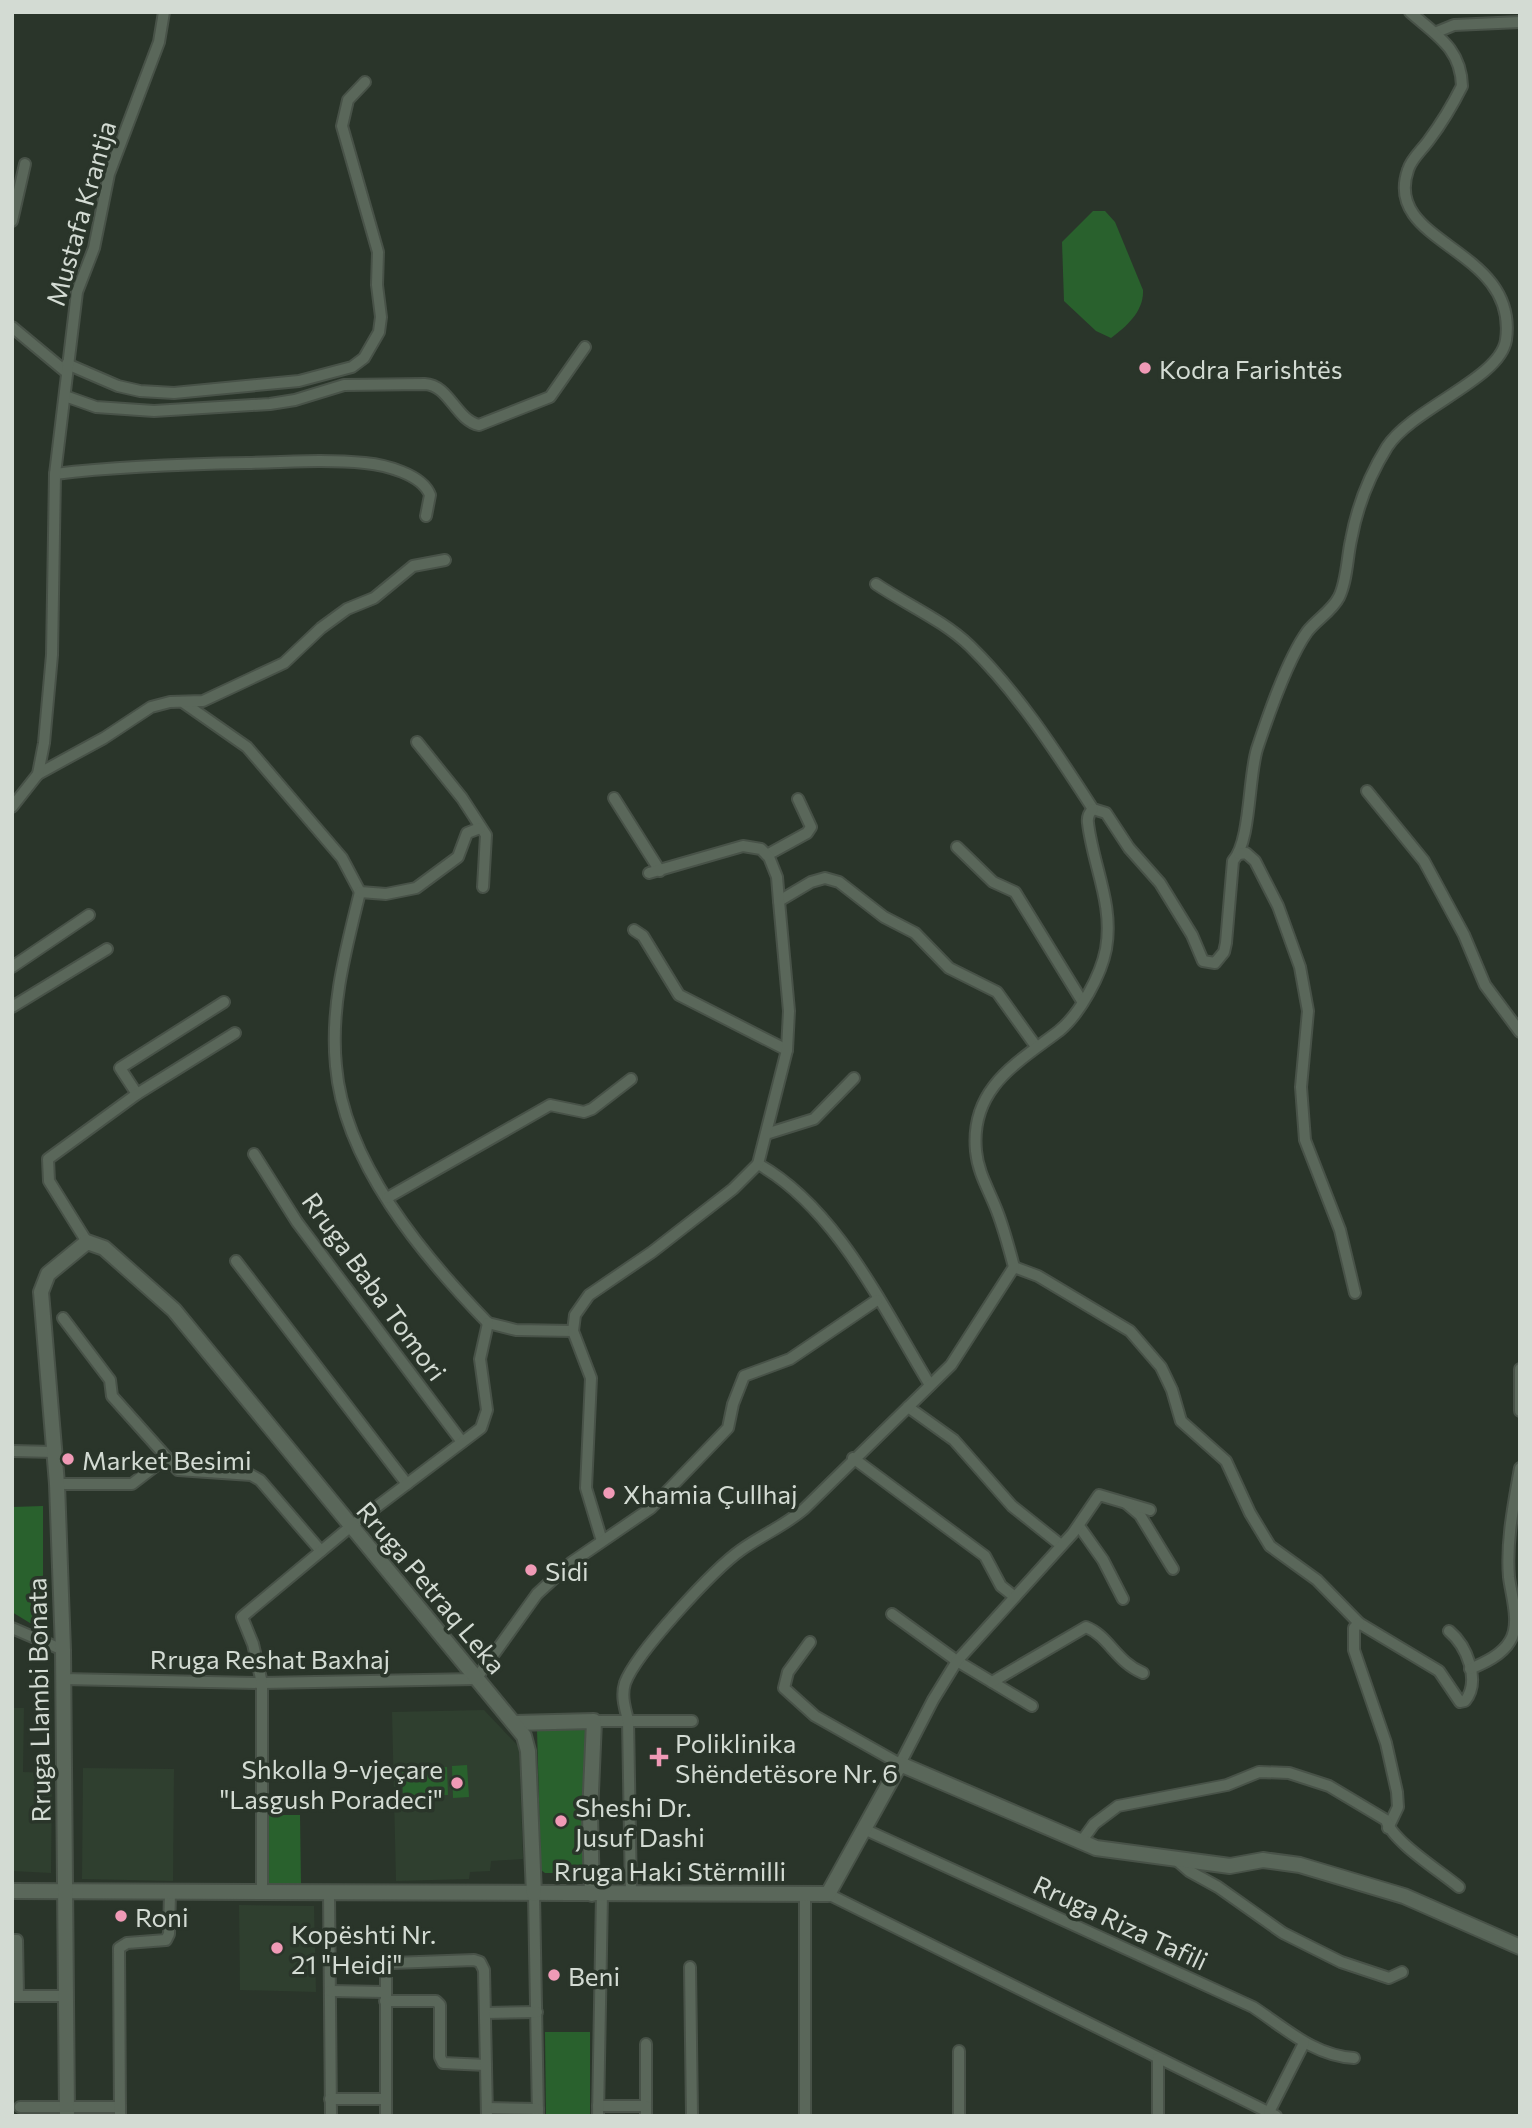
<svg xmlns="http://www.w3.org/2000/svg" width="1532" height="2128" font-family="Commissioner,sans-serif">
<rect width="100%" height="100%" fill="#2a352a"/>
<!-- built -->
<g fill="#2f3f2f">
<polygon points="12,1708 24,1708 23,1772 52,1773 51,1873 12,1871"/>
<polygon points="484,1710 519,1747 523,1859 491,1861 490,1871 470,1872 469,1879 396,1881 392,1712"/>
<polygon points="83,1768 174,1769 173,1881 82,1879"/>
<polygon points="239,1905 314,1906 316,1992 240,1990"/>
</g>
<!-- green -->
<g fill="#29612d">
<path d="M1093 211H1105L1115 222 1143 290C1144 311 1127 326 1111 338L1096 331 1064 301 1062 242Z"/>
<polygon points="43,1506 43,1631 12,1612 12,1507"/>
<polygon points="588,1727 583,1870 581,1873 545,1873 541,1870 537,1729"/>
<polygon points="467,1765 469,1797 453,1798 452,1766"/>
<polygon points="447,1767 448,1795 403,1797 402,1769"/>
<polygon points="268,1815 300,1815 301,1884 269,1884"/>
<polygon points="545,2032 590,2032 590,2116 546,2116"/>
</g>
<g fill="none" stroke-linecap="round" stroke-linejoin="round">
<!-- street casing -->
<g stroke="#485248" stroke-width="14">
<g id="street">
<polyline points="1437,32 1454,25 1520,22"/>
<polyline points="12,221 25,164"/>
<polyline points="12,327 65,371"/>
<polyline points="67,364 118,386 140,391 174,393 299,381 352,367 364,358 379,332 381,317 377,285 378,252 342,126 348,100 365,82"/>
<path d="M65 396 96 407 154 411 270 404 295 400 344 385 425 384C449 385 456 420 479 425L550 397 585 347"/>
<path d="M55 474C119 466 183 464 247 463 286 462 326 459 365 463 385 465 422 474 430 495L426 516"/>
<path d="M876 584C907 605 943 620 970 646 1019 694 1056 752 1093 809L1106 813 1129 848 1160 883 1192 935 1203 961 1215 963 1224 952 1226 943 1233 861C1251 841 1248 779 1257 749 1268 716 1287 660 1307 632 1316 620 1332 611 1339 597 1347 581 1347 558 1351 540 1357 507 1369 476 1387 447 1412 408 1500 379 1506 340 1519 247 1382 245 1408 170 1411 159 1422 150 1429 140 1441 124 1453 104 1462 86 1461 48 1436 35 1410 12"/>
<polyline points="184,703 247,747 342,858 360,892"/>
<polyline points="417,742 462,798 486,835 483,887"/>
<polyline points="38,774 104,738 151,707 170,702 203,701 284,663 321,628 347,609 374,598 413,566 445,560"/>
<polyline points="1367,791 1424,861 1464,935 1485,985 1520,1032"/>
<polyline points="614,798 660,871"/>
<polyline points="12,807 38,774 44,743 52,655 55,474 77,292 94,248 109,174 159,42 164,12"/>
<polyline points="957,847 993,882 1015,892 1082,1001"/>
<polyline points="1239,854 1246,853 1255,861 1278,906 1300,967 1308,1011 1301,1087 1305,1140 1340,1230 1355,1293"/>
<polyline points="767,855 807,833 811,827 798,799"/>
<path d="M360 892C346 949 330 1006 336 1066 344 1162 423 1256 488 1323"/>
<polyline points="360,892 386,894 416,888 458,857 467,833 480,828"/>
<polyline points="779,901 811,882 825,878 839,882 884,917 915,933 949,968 997,992 1035,1045"/>
<polyline points="634,930 643,936 679,995 787,1050"/>
<polyline points="12,967 89,915"/>
<polyline points="12,1007 107,949"/>
<polyline points="137,1094 120,1068 224,1002"/>
<polyline points="766,1134 814,1119 854,1078"/>
<polyline points="254,1154 297,1222 462,1442"/>
<path d="M758 1164C837 1208 884 1310 930 1385"/>
<polyline points="387,1198 550,1105 584,1112 592,1109 631,1079"/>
<polyline points="87,1242 49,1181 48,1159 137,1094 235,1033"/>
<polyline points="236,1261 407,1484"/>
<path d="M1014 1267 1038 1276 1130 1331 1161 1367 1172 1390 1181 1421 1226 1461 1250 1513 1270 1546 1317 1580 1359 1623 1439 1671 1460 1702 1465 1701C1481 1681 1467 1646 1449 1631"/>
<polyline points="63,1318 110,1380 112,1396 178,1470 251,1475 260,1480 321,1551"/>
<polyline points="488,1323 516,1330 573,1331"/>
<polyline points="1520,1369 1520,1411"/>
<polyline points="908,1407 954,1440 1012,1506 1061,1545"/>
<polyline points="12,1451 55,1452"/>
<polyline points="853,1458 985,1556 1001,1586 1015,1597"/>
<polyline points="57,1484 132,1484 166,1458"/>
<polyline points="1127,1504 1140,1515 1173,1569"/>
<polyline points="1079,1526 1103,1560 1123,1599"/>
<polyline points="602,1541 586,1488 591,1378 573,1331 575,1315 589,1295 652,1252 733,1189 758,1164 787,1050 789,1011 779,901 777,877 769,857 761,849 743,846 649,873"/>
<polyline points="892,1614 957,1661 1032,1706"/>
<polyline points="1359,1623 1354,1628 1354,1650 1386,1743 1397,1792 1398,1807 1388,1828"/>
<polyline points="12,1628 63,1650"/>
<polyline points="810,1642 788,1672 784,1688 815,1716 900,1764 933,1700 957,1661 1073,1533 1099,1495 1150,1510"/>
<path d="M1470 1669C1484 1663 1502 1655 1510 1641 1521 1624 1511 1595 1509 1577 1506 1541 1514 1503 1520 1468"/>
<polyline points="63,1679 262,1683 476,1679 537,1594 572,1562 651,1508 728,1428 733,1404 744,1376 790,1359 877,1300"/>
<path d="M992 1682 1086 1627C1109 1636 1116 1662 1143 1673"/>
<polyline points="594,1721 692,1721"/>
<path d="M866 1830 1253 2007C1285 2028 1314 2056 1354 2058"/>
<path d="M1081 1842 1094 1824 1118 1806 1227 1785 1259 1772 1289 1773 1329 1786 1386 1820C1393 1842 1440 1871 1459 1887"/>
<polyline points="1174,1858 1189,1871 1218,1887 1283,1933 1341,1962 1389,1978 1402,1972"/>
<polyline points="262,1893 262,1683 253,1644 242,1617 350,1527 481,1428 487,1410 480,1359 488,1323"/>
<polyline points="329,1893 331,2116"/>
<polyline points="534,1894 538,2116"/>
<path d="M631 1894 628 1720C625 1708 621 1696 625 1683 636 1653 714 1569 741 1550 762 1535 784 1526 804 1509L951 1365 1014 1267C1009 1248 1004 1229 997 1211 989 1190 978 1173 976 1151 970 1088 1017 1063 1059 1031 1080 1014 1101 975 1106 949 1114 904 1093 866 1088 823 1087 817 1089 813 1093 809"/>
<polyline points="828,1894 1276,2116"/>
<polyline points="12,1940 17,1940 18,1996"/>
<polyline points="690,1967 692,2116"/>
<polyline points="330,1991 385,1992"/>
<polyline points="13,1996 66,1996"/>
<polyline points="385,2001 436,2001 440,2005 440,2057 443,2063 486,2065"/>
<polyline points="485,2013 537,2012"/>
<polyline points="646,2044 646,2116"/>
<polyline points="959,2051 959,2116"/>
<polyline points="330,2099 386,2099"/>
<polyline points="598,2106 646,2106"/>
<polyline points="20,2107 120,2107"/>
<polyline points="487,2108 538,2109"/>
<polyline points="1269,2112 1304,2043"/>
<polyline points="120,2116 119,1948 127,1943 166,1940 169,1934 170,1893"/>
<polyline points="386,2116 386,1966 392,1963 474,1960 480,1962 484,1970 487,2116"/>
<polyline points="598,2116 602,1894"/>
<polyline points="805,2116 805,1894"/>
<polyline points="1158,2116 1158,2058"/>
</g>
</g>
<!-- secondary casing -->
<g stroke="#485248" stroke-width="18">
<g id="secondary">
<polyline points="514,1723 594,1721 590,1815 592,1894"/>
<polyline points="12,1891 828,1894 900,1764 1096,1848 1230,1866 1263,1860 1300,1865 1404,1896 1520,1947"/>
<polyline points="67,2116 63,1650 57,1484 41,1292 48,1274 87,1242 104,1248 174,1310 524,1736 528,1751 534,1894"/>
</g>
</g>
<!-- street -->
<use href="#street" stroke="#5a675a" stroke-width="10"/>
<!-- secondary -->
<use href="#secondary" stroke="#5a675a" stroke-width="14"/>
</g>
<!-- markers -->
<g fill="#f09ab6" stroke="#2a352a" stroke-width="2.5">
<circle cx="1145" cy="368" r="7"/>
<circle cx="68" cy="1459" r="7"/>
<circle cx="609" cy="1493" r="7"/>
<circle cx="531" cy="1570" r="7"/>
<path d="M655.5 1746.5h7v7h7v7h-7v7h-7v-7h-7v-7h7z"/>
<circle cx="457" cy="1783" r="7"/>
<circle cx="561" cy="1821" r="7"/>
<circle cx="121" cy="1916" r="7"/>
<circle cx="277" cy="1948" r="7"/>
<circle cx="554" cy="1975" r="7"/>
</g>
<g text-anchor="middle" dominant-baseline="central" stroke-width="7" stroke-linejoin="round" paint-order="stroke">
<!-- street labels -->
<g font-size="26" fill="#d3dbd3" stroke="#2a352a">
<text transform="translate(80 213) rotate(-74)">Mustafa Krantja</text>
<text transform="translate(375 1286) rotate(54)">Rruga Baba Tomori</text>
<text transform="translate(432 1587) rotate(50)">Rruga Petraq Leka</text>
<text x="270" y="1658">Rruga Reshat Baxhaj</text>
<text transform="translate(38 1700) rotate(-91)">Rruga Llambi Bonata</text>
<text x="670" y="1870">Rruga Haki Stërmilli</text>
<text transform="translate(1121 1922) rotate(25)">Rruga Riza Tafili</text>
</g>
<!-- poi labels -->
<g font-size="26" fill="#d3dbd3" stroke="#2a352a" text-anchor="start">
<text x="1159" y="368">Kodra Farishtës</text>
<text x="82" y="1459">Market Besimi</text>
<text x="623" y="1493">Xhamia Çullhaj</text>
<text x="545" y="1570">Sidi</text>
<text x="675" y="1742">Poliklinika<tspan x="675" dy="30">Shëndetësore Nr. 6</tspan></text>
<text x="443" y="1768" text-anchor="end">Shkolla 9-vjeçare<tspan x="443" dy="30">"Lasgush Poradeci"</tspan></text>
<text x="575" y="1806">Sheshi Dr.<tspan x="575" dy="30">Jusuf Dashi</tspan></text>
<text x="135" y="1916">Roni</text>
<text x="291" y="1933">Kopështi Nr.<tspan x="291" dy="30">21 "Heidi"</tspan></text>
<text x="568" y="1975">Beni</text>
</g>
</g>
<!-- border -->
<rect width="1532" height="2128" fill="none" stroke="#d3dbd3" stroke-width="28"/>
</svg>
